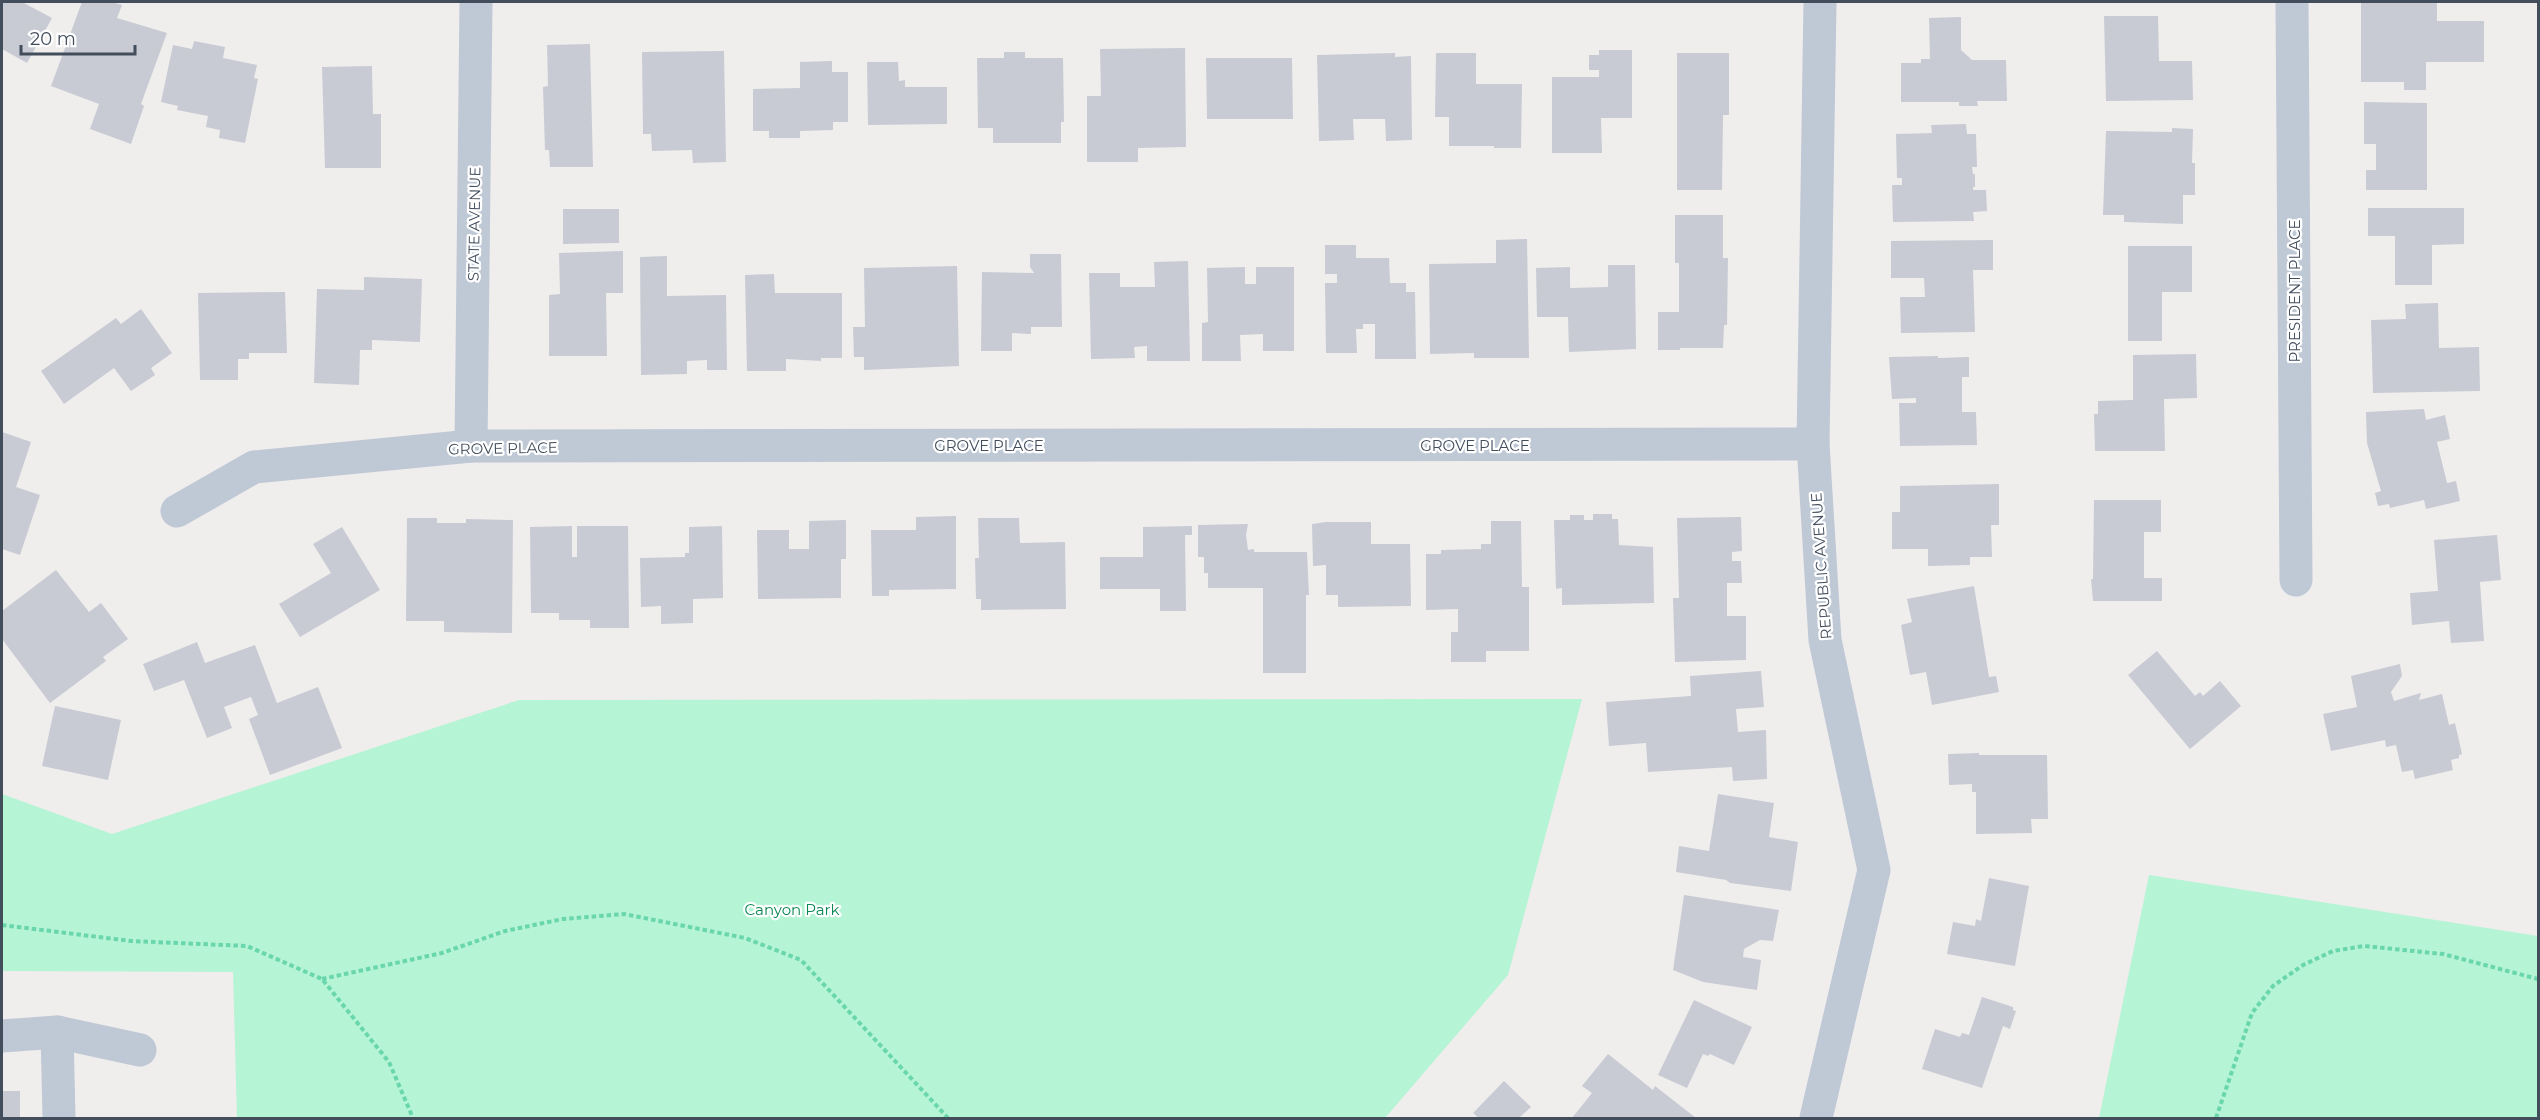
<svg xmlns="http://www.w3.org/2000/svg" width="2540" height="1120" font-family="Montserrat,sans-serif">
<rect width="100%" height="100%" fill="#f0eded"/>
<!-- green -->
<g fill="#b5f4d4">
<polygon points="1582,699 1508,975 1385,1118 237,1118 233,972 2,971 2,794 112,834 519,700"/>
<polygon points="2149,875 2538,936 2538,1118 2099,1118"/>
</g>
<!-- building -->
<g fill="#c8cbd4">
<polygon points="2,2 22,2 52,18 27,63 2,49"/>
<polygon points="82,2 112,2 122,5 117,18 167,33 141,104 144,106 131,144 90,129 99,104 51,86"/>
<polygon points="2361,2 2437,2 2437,21 2484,21 2484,62 2426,62 2426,90 2404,90 2404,82 2361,82"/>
<polygon points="2104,16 2158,16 2159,61 2192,61 2193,100 2106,101"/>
<polygon points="1961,17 1961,50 1972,60 2006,60 2007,101 1977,101 1978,106 1959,106 1959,102 1901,102 1901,63 1921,63 1921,59 1930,59 1929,18"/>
<polygon points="194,41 225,47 223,58 257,65 254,78 258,79 245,143 219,138 220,130 206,127 208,116 177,110 178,106 161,102 173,45 192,49"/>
<polygon points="590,44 593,167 550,167 549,150 545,150 543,87 548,86 547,45"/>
<polygon points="1185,48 1186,147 1138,148 1138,162 1087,162 1087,96 1101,96 1100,49"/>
<polygon points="1599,50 1632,50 1632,118 1601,118 1602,153 1552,153 1552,77 1599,77 1599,70 1589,70 1589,55 1599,55"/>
<polygon points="724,51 726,162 693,163 692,150 652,151 651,134 643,134 642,52"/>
<polygon points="1004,52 1025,52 1025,58 1063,58 1064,122 1061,122 1061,143 993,143 993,128 978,128 977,58 1004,58"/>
<polygon points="1395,53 1395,57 1411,56 1412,140 1386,141 1385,119 1353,119 1354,140 1319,141 1317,55"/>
<polygon points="1436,53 1476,53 1476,84 1522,84 1521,148 1494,148 1494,146 1449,146 1449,117 1435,117"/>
<polygon points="1677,53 1729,53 1729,115 1723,115 1722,190 1677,190"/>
<polygon points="1206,58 1292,58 1293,119 1207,119"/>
<polygon points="832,61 832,72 848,72 848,122 833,122 833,130 800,131 800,138 769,138 769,131 753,131 753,89 800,88 800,62"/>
<polygon points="867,62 898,62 899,81 905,80 905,87 947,87 947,124 868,125"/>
<polygon points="372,66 373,114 381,114 381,168 325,168 322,67"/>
<polygon points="2364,102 2427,103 2427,190 2366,190 2366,170 2376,170 2376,144 2364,144"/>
<polygon points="1966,124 1967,134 1976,134 1977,167 1972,167 1973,174 1975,174 1975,187 1973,187 1973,190 1986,190 1987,211 1973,212 1974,221 1969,221 1893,222 1892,185 1902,185 1902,178 1897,178 1896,134 1932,133 1931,125"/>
<polygon points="2172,128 2193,129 2192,163 2195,163 2195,195 2183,195 2183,224 2124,222 2124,215 2103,215 2106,131 2172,132"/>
<polygon points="2368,208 2464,208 2464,244 2432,245 2432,285 2395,285 2395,236 2368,236"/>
<polygon points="563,209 619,209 619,243 563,244"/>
<polygon points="1675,215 1723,215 1723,258 1728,258 1727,325 1724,325 1723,348 1680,348 1680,350 1658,350 1658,312 1679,312 1679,263 1675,263"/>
<polygon points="1527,239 1529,358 1474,358 1474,353 1430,354 1429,264 1496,263 1496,240"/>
<polygon points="1993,240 1993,270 1973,270 1975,332 1901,333 1900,297 1925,297 1924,278 1891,278 1891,241"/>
<polygon points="1325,245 1356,245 1356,258 1389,258 1390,283 1406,283 1406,292 1415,292 1416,359 1375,359 1375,324 1363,324 1363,329 1356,329 1357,353 1326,353 1325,283 1337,283 1337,274 1325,274"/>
<polygon points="2128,246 2192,246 2192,292 2162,292 2162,341 2128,341"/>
<polygon points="623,251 623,293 606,293 607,356 549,356 549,295 560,294 559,253"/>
<polygon points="1030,254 1061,254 1062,327 1031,327 1031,334 1012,333 1012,351 981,351 982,272 1034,273 1030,267"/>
<polygon points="667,256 667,296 726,295 727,370 707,370 707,360 687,361 687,374 641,375 640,257"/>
<polygon points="1188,261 1190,361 1147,361 1147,346 1134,347 1135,358 1091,359 1089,273 1120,273 1120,287 1155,287 1154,262"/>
<polygon points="1608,265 1635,265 1636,349 1569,352 1568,317 1537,317 1536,268 1570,267 1570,288 1608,287"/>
<polygon points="957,266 959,366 864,370 864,357 854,357 853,327 865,327 864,268"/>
<polygon points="1245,267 1245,284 1256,284 1256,267 1294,267 1294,351 1263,351 1263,334 1240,335 1241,361 1202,361 1202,323 1208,322 1207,268"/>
<polygon points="774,274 775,293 842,293 842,358 821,358 821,361 786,359 786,371 747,371 745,275"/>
<polygon points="364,277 422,279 420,342 372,340 372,350 360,350 359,385 314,383 317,289 364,290"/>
<polygon points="285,292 287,353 249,353 249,359 238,359 238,380 200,380 198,293"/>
<polygon points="2438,303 2439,348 2479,347 2480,391 2373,393 2371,320 2406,319 2405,304"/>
<polygon points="141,309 172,353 151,368 155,375 131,391 114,368 64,404 41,371 116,318 121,324"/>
<polygon points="2196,354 2197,398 2164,399 2165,451 2095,451 2094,414 2098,414 2098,401 2133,400 2133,355"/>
<polygon points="1938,356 1938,358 1969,357 1969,377 1962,377 1962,412 1976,412 1977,445 1900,446 1899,403 1916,403 1916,398 1892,399 1889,357"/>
<polygon points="2424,409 2426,420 2445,415 2450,439 2437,442 2447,483 2456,481 2460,501 2426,509 2424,500 2390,508 2389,504 2378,506 2375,493 2381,491 2367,443 2366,412"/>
<polygon points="2,432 31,442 16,487 40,495 20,555 2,549"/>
<polygon points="1999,484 1999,525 1991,525 1992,557 1970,557 1970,565 1928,566 1928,549 1892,549 1892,512 1900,512 1900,486"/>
<polygon points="2094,500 2161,500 2161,532 2144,532 2144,578 2162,578 2162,601 2093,601 2091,579 2093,579"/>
<polygon points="1593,514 1612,514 1612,519 1618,519 1619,545 1653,547 1654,603 1562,605 1562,588 1556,589 1554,520 1570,520 1570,515 1584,515 1584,520 1593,520"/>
<polygon points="956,516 956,589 889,590 889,596 872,596 871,530 916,530 916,517"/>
<polygon points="1741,517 1742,551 1732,552 1732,561 1741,561 1742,583 1727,583 1727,616 1746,616 1746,660 1675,662 1673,598 1679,598 1677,518"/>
<polygon points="407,518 437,518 437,523 466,523 466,519 513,520 512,633 444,632 444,621 406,621"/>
<polygon points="978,518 1019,518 1020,543 1065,542 1066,609 981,610 981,599 976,599 975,558 979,558"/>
<polygon points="846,520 846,559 841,559 841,598 758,599 757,530 789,530 789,549 809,549 809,521"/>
<polygon points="1491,521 1521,521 1522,587 1529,587 1529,651 1486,651 1486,662 1451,662 1451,632 1458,632 1458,609 1426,610 1426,554 1441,554 1441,550 1481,549 1481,544 1491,544"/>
<polygon points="1326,522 1371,522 1371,544 1410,544 1411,606 1338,607 1338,595 1326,595 1326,565 1313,566 1312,524"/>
<polygon points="1248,524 1246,535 1248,550 1254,549 1254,552 1307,552 1309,595 1306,595 1306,673 1263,673 1263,588 1208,588 1208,573 1204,573 1204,557 1198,557 1198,525"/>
<polygon points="572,526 572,557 577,557 577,526 628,526 629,628 590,628 590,620 559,620 559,613 531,613 530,527"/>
<polygon points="722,526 723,598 693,599 693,623 661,624 661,606 641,607 640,558 685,557 685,553 689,553 689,527"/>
<polygon points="1192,526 1192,535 1185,535 1186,611 1160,611 1160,589 1100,589 1100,557 1143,557 1143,527"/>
<polygon points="342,527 380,590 300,637 279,604 331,573 313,544"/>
<polygon points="2497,535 2501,580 2480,582 2484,641 2451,643 2449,621 2412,625 2410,593 2438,591 2434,540"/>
<polygon points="56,570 89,612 101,603 128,639 103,657 106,661 50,703 2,639 2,611"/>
<polygon points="1974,586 1989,677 1996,676 1999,692 1932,705 1926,672 1910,675 1901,625 1912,622 1907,599"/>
<polygon points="197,642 205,663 255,645 277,703 318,687 342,748 270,775 249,719 258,715 251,697 224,707 232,728 207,738 184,680 154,691 143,664"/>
<polygon points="2157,651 2195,696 2200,692 2203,696 2220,681 2241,706 2190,749 2128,675"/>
<polygon points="2400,664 2402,676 2391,692 2394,701 2421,693 2419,700 2442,694 2449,725 2455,723 2462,754 2459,755 2459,758 2451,760 2453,770 2415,779 2413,770 2402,772 2396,745 2386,747 2385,740 2331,751 2323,714 2357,707 2351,676"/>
<polygon points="1761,671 1764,707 1736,709 1738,732 1766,730 1767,779 1733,781 1732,767 1648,772 1646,743 1609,746 1606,702 1691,696 1690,676"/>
<polygon points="55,706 121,720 108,780 42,766"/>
<polygon points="1979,753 1979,755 2047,755 2048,819 2031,819 2032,833 1976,834 1976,792 1972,792 1972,784 1949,785 1948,754"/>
<polygon points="1718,794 1774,803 1769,837 1798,842 1791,891 1730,883 1726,880 1676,872 1679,846 1709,851"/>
<polygon points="1989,878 2029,886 2015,966 1947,954 1953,922 1975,926 1976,919 1981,921"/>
<polygon points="1684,895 1779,910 1773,941 1760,940 1744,949 1743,957 1761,960 1757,990 1703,982 1673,970"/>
<polygon points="1982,997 2013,1007 2013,1010 2016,1011 2010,1029 2003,1026 1982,1088 1922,1069 1935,1029 1960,1037 1962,1033 1969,1035"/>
<polygon points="1694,1000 1752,1027 1734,1065 1710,1054 1708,1056 1703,1054 1687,1088 1658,1075"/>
<polygon points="1608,1054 1653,1090 1655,1086 1696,1118 1572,1118 1592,1093 1582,1086"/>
<polygon points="1504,1081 1531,1107 1519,1118 1479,1118 1473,1113"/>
<rect x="2" y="1091" width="18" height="27"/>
</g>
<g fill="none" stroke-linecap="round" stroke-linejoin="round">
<!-- path -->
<g stroke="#69d6ac" stroke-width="4" stroke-dasharray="4.5 3" stroke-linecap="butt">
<polyline points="2,925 131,941 247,946 322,979 389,1062 413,1118"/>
<polyline points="322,979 442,953 505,931 563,919 624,914 745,938 801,960 948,1118"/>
<polyline points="2216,1118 2252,1013 2273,986 2303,965 2333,951 2364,946 2443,954 2538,979"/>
</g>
<!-- street -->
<g stroke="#bfc8d5" stroke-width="33">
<polyline points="2292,2 2296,580"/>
<polyline points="471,446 476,2"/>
<polyline points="177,511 254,467 471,446 1813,444"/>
<polyline points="57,1032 59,1118"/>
<polyline points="2,1036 57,1032 140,1050"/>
<polyline points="1816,1118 1874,870 1825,640 1813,444 1820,2"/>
</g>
</g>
<g text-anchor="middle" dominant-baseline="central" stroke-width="4.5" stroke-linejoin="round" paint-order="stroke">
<!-- street labels -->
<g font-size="15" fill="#434e5d" stroke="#fff">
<text transform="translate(474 224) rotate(-89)">STATE AVENUE</text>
<text transform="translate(2294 291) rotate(-90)">PRESIDENT PLACE</text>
<text x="989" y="445">GROVE PLACE</text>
<text x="1475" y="445">GROVE PLACE</text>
<text transform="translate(503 448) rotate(-1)">GROVE PLACE</text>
<text transform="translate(1821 566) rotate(-94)">REPUBLIC AVENUE</text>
</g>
<!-- park labels -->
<g font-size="15" fill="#0c8756" stroke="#fff">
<text x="792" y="909">Canyon Park</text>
</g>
</g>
<!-- border -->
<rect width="2540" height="1120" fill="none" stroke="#434e5d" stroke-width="6"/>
<!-- scale -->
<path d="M21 45v9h114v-9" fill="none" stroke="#434e5d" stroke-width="3"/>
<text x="30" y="45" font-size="18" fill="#434e5d" stroke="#ffffff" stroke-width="4.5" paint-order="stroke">20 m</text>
</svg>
